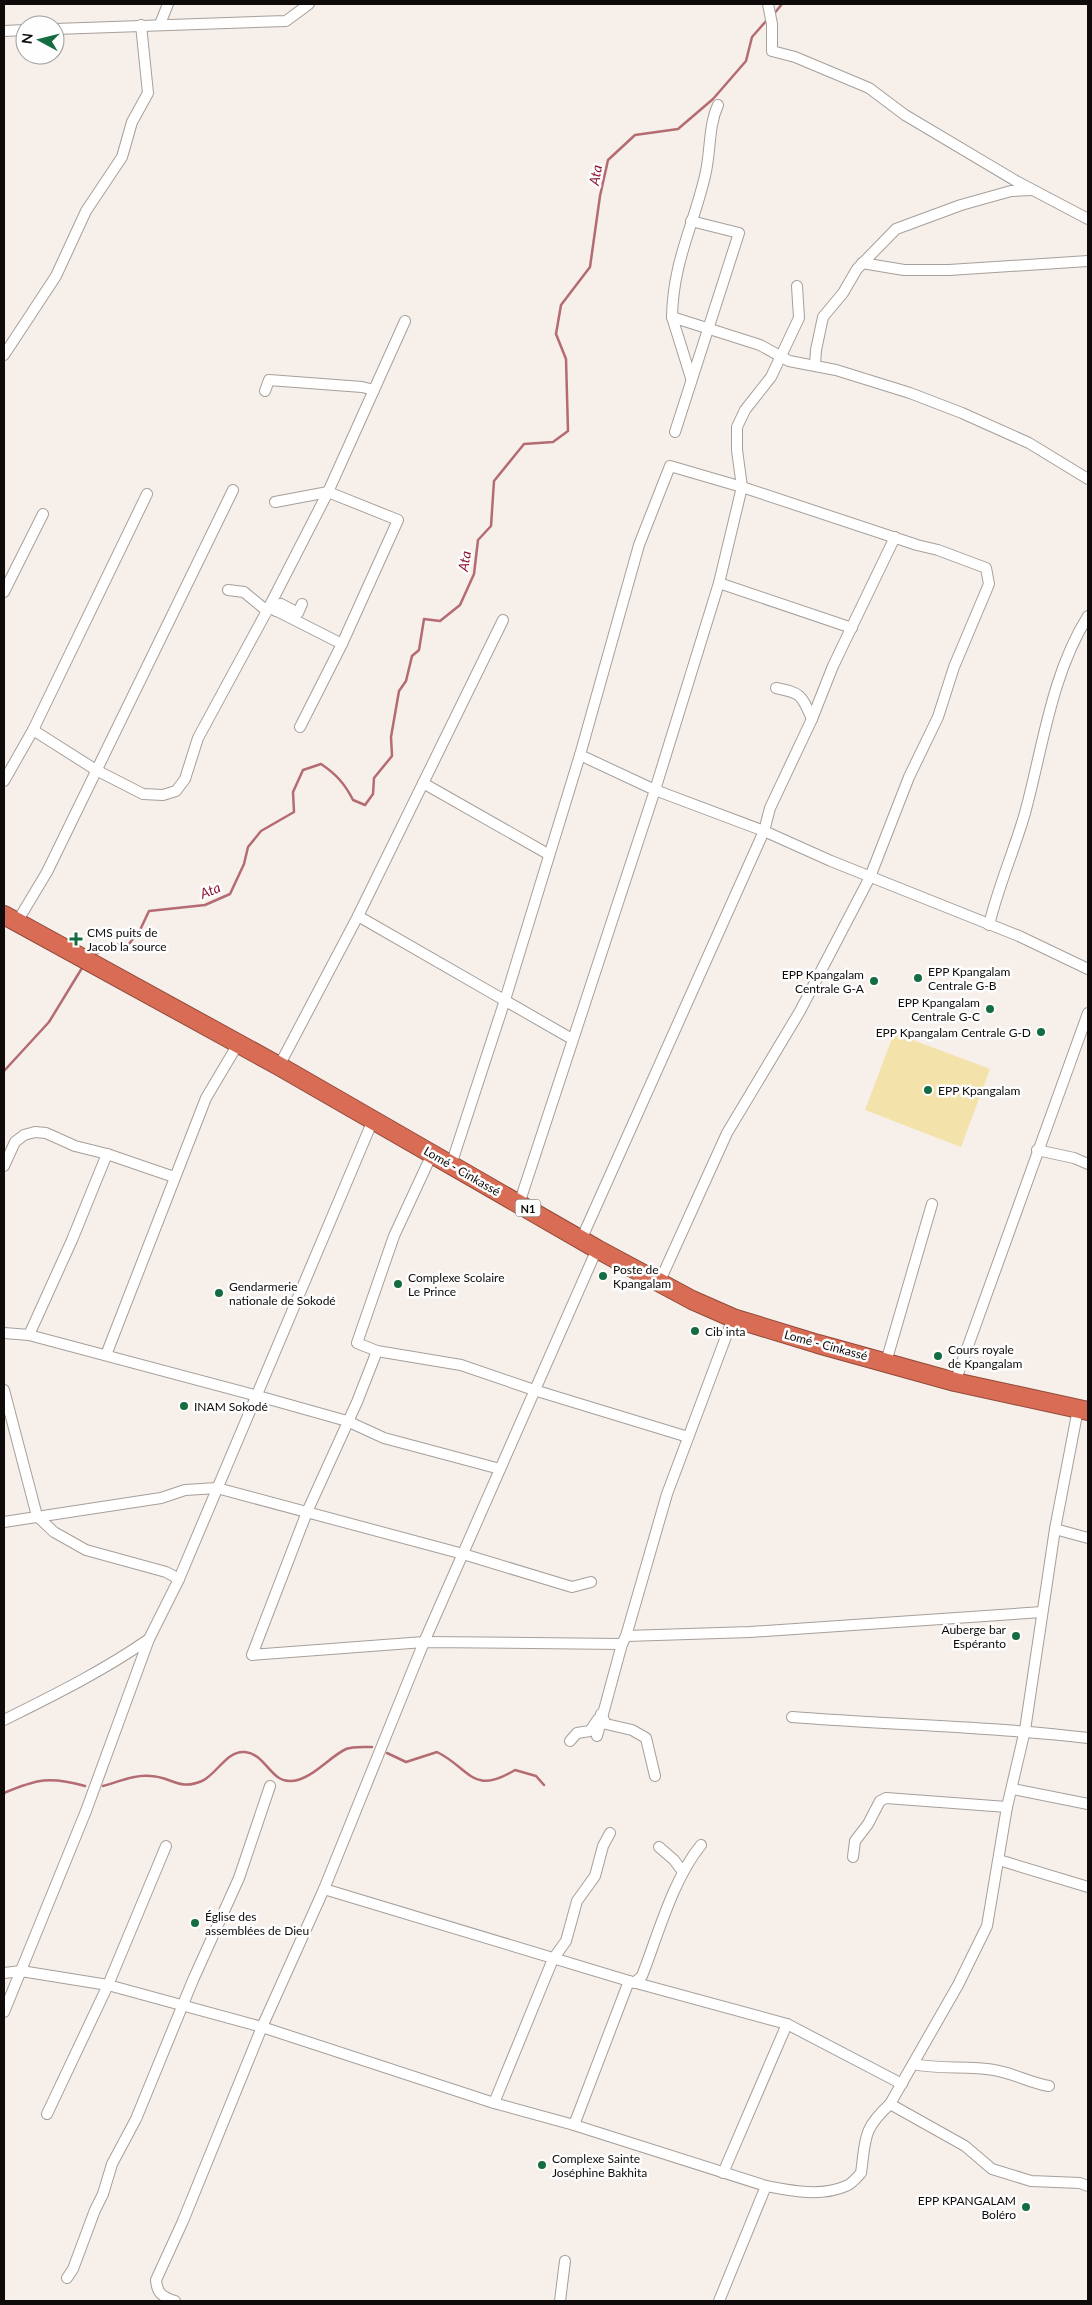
<svg xmlns="http://www.w3.org/2000/svg" width="1092" height="2305" font-family="Lato,sans-serif">
<rect width="100%" height="100%" fill="#f7efea"/>
<!-- green -->
<polygon fill="#f3e3aa" points="894,1033 990,1069 961,1147 865,1110"/>
<g fill="none" stroke-linecap="round" stroke-linejoin="round">
<!-- stream -->
<g stroke="#b46b72" stroke-width="2.5">
<polyline points="773,15 782,4"/>
<path d="M94 955 111 945 129 944 140 930 149 911 205 905 230 894 244 864 248 847 261 831 294 812 293 792 303 770 321 764C336 774 345 784 353 800L365 805 373 794 374 778 392 756 391 737 399 691 406 681 412 656 419 650 424 619 440 621 460 605 474 574 478 540 491 526 494 481 524 444 553 442 568 431 566 359 556 334 561 305 590 267 600 196 608 160 635 135 678 129 713 99 746 61 752 37 767 20"/>
<polyline points="4,1071 49,1022 82,968"/>
<path d="M387 1753 406 1762 437 1752C471 1769 472 1796 515 1770L536 1776 544 1785"/>
<path d="M103 1786C118 1782 135 1774 151 1776 172 1777 179 1791 202 1781 217 1774 227 1750 245 1752 266 1754 270 1782 291 1781 310 1781 329 1757 346 1749 353 1746 365 1747 372 1747"/>
<path d="M4 1793C37 1779 50 1776 85 1786"/>
</g>
<!-- street casing -->
<g stroke="#a69f9a" stroke-width="12">
<g id="street">
<polyline points="768,4 772,24 772,51 795,57 869,88 905,115 1016,181 1088,219"/>
<polyline points="160,24 168,4"/>
<polyline points="55,29 286,21 309,4"/>
<polyline points="4,31 25,30"/>
<path d="M718 105C708 127 711 152 705 176 693 227 673 262 672 317L760 345 789 361 836 370 910 393 962 413 1029 443 1088 479"/>
<polyline points="862,263 904,270 949,270 1088,261"/>
<polyline points="672,317 691,378"/>
<polyline points="4,355 56,276 86,211 122,157 132,122 148,93 141,25"/>
<polyline points="815,365 816,350 823,317 843,293 857,269 896,229 961,205 1011,191 1032,190"/>
<polyline points="265,391 269,380 362,387 374,390"/>
<polyline points="675,432 739,233 691,221"/>
<polyline points="275,502 328,492 398,520 342,644 300,727"/>
<polyline points="719,583 852,628"/>
<polyline points="228,590 244,592 267,611"/>
<polyline points="4,592 43,514"/>
<polyline points="269,607 342,644"/>
<polyline points="276,611 281,604 298,613 302,604"/>
<path d="M776 688C801 693 801 694 812 719"/>
<polyline points="33,730 96,770 143,794 163,795 176,791 185,779 198,738 269,607 328,492 405,321"/>
<polyline points="580,755 655,790 764,831 831,861 1019,936 1088,969"/>
<polyline points="4,781 33,730 147,494"/>
<polyline points="423,783 548,854"/>
<polyline points="358,916 572,1039"/>
<polyline points="17,922 47,872 233,490"/>
<path d="M989 925C998 887 1014 851 1025 813 1043 747 1051 675 1088 616"/>
<polyline points="279,1066 358,916 503,620"/>
<polyline points="1037,1150 1074,1158 1088,1164"/>
<polyline points="432,1154 394,1236 357,1343 377,1351 461,1365 534,1390 688,1437"/>
<polyline points="451,1165 505,1000 580,755 639,545 670,466 742,487 917,545 938,550 986,568 989,584 954,667 938,717 909,777 870,877 800,1011 727,1133 659,1283"/>
<polyline points="4,1166 15,1142 24,1135 35,1132 46,1133 75,1146 107,1154 174,1177"/>
<polyline points="519,1204 655,790 719,583 742,487 737,450 737,427 745,410 771,377 799,318 797,286"/>
<polyline points="581,1240 764,831 770,808 812,719 833,666 895,537"/>
<polyline points="4,1333 29,1335 258,1396 347,1421 384,1438 500,1469"/>
<polyline points="29,1335 72,1240 107,1154"/>
<polyline points="377,1351 357,1402 307,1512 252,1655 424,1642 622,1644"/>
<polyline points="106,1355 206,1098 238,1044"/>
<polyline points="886,1362 932,1204"/>
<polyline points="955,1382 1088,1013"/>
<polyline points="4,1390 37,1516 54,1532 86,1550 166,1572 179,1579"/>
<polyline points="4,1522 161,1498 185,1490 217,1488 463,1554 572,1587 591,1582"/>
<polyline points="1055,1529 1088,1538"/>
<polyline points="626,1636 750,1632 1042,1612"/>
<polyline points="601,1714 606,1724 632,1730 646,1738 655,1776"/>
<path d="M792 1717C891 1725 990 1726 1088 1738"/>
<path d="M4 1720C54 1695 103 1671 149 1639"/>
<polyline points="597,1736 622,1644 626,1636 667,1494 733,1318"/>
<polyline points="570,1741 577,1733 590,1731 598,1719"/>
<polyline points="1013,1789 1088,1804"/>
<polyline points="659,1847 674,1860 683,1872"/>
<polyline points="853,1857 855,1841 868,1824 880,1801 886,1798 1007,1807"/>
<polyline points="999,1860 1088,1887"/>
<polyline points="324,1889 629,1981 787,2024 902,2084"/>
<path d="M4 1973 21 1971 108 1985 262 2027 494 2103 574 2125 766 2186C792 2191 821 2197 846 2186 852 2184 857 2177 861 2173 866 2138 862 2130 890 2104L958 1985 987 1926 1007 1807 1025 1730 1055 1529 1078 1409"/>
<path d="M634 1983 642 1976C658 1935 673 1879 701 1845"/>
<polyline points="4,2012 86,1811 149,1639 179,1579 373,1120"/>
<path d="M913 2064C941 2070 968 2065 994 2070 1013 2073 1030 2083 1049 2086"/>
<polyline points="494,2103 553,1959 566,1941 577,1901 595,1876 603,1846 610,1833"/>
<polyline points="890,2104 965,2146 992,2169 1031,2181 1080,2183 1088,2186"/>
<polyline points="47,2114 108,1985 166,1846"/>
<polyline points="574,2125 629,1981"/>
<polyline points="723,2173 787,2024"/>
<polyline points="67,2278 73,2269 95,2210 103,2194 112,2164 136,2119 193,1980 239,1878 270,1786"/>
<path d="M175 2301C163 2297 157 2294 156 2280L183 2221 262 2027 324 1889 424 1642 597 1249"/>
<polyline points="560,2301 565,2261"/>
<polyline points="719,2301 766,2186"/>
</g>
</g>
<!-- highway casing -->
<g stroke="#914a3a" stroke-width="20">
<polyline id="highway" points="4,915 279,1066 597,1249 692,1300 733,1318 818,1344 955,1382 1088,1411"/>
</g>
<!-- street -->
<use href="#street" stroke="#fff" stroke-width="10"/>
<!-- highway -->
<use href="#highway" stroke="#d86c54" stroke-width="18"/>
</g>
<!-- markers -->
<g fill="#146d40" stroke="#fefefe" stroke-width="2">
<path d="M73.5 931.5h5v5h5v5h-5v5h-5v-5h-5v-5h5z"/>
<circle cx="918" cy="978" r="5"/>
<circle cx="874" cy="981" r="5"/>
<circle cx="990" cy="1009" r="5"/>
<circle cx="1041" cy="1032" r="5"/>
<circle cx="928" cy="1090" r="5"/>
<circle cx="603" cy="1276" r="5"/>
<circle cx="398" cy="1284" r="5"/>
<circle cx="219" cy="1293" r="5"/>
<circle cx="695" cy="1331" r="5"/>
<circle cx="938" cy="1356" r="5"/>
<circle cx="184" cy="1406" r="5"/>
<circle cx="1016" cy="1636" r="5"/>
<circle cx="195" cy="1923" r="5"/>
<circle cx="542" cy="2165" r="5"/>
<circle cx="1026" cy="2207" r="5"/>
</g>
<g text-anchor="middle" dominant-baseline="central" stroke-width="5" stroke-linejoin="round" paint-order="stroke">
<!-- shield labels -->
<rect fill="#fefefe" stroke="#565453" stroke-width="1" x="515.5" y="1199.5" width="25" height="17" rx="4"/>
<g font-size="11" font-weight="bold" fill="#0e0b0a">
<text x="528" y="1208">N1</text>
</g>
<!-- poi labels -->
<g font-size="12" fill="#0e0b0a" stroke="#fefefe" text-anchor="start">
<text x="87" y="932">CMS puits de<tspan x="87" dy="14">Jacob la source</tspan></text>
<text x="928" y="971">EPP Kpangalam<tspan x="928" dy="14">Centrale G-B</tspan></text>
<text x="864" y="974" text-anchor="end">EPP Kpangalam<tspan x="864" dy="14">Centrale G-A</tspan></text>
<text x="980" y="1002" text-anchor="end">EPP Kpangalam<tspan x="980" dy="14">Centrale G-C</tspan></text>
<text x="1031" y="1032" text-anchor="end">EPP Kpangalam Centrale G-D</text>
<text x="938" y="1090">EPP Kpangalam</text>
<text x="613" y="1269">Poste de<tspan x="613" dy="14">Kpangalam</tspan></text>
<text x="408" y="1277">Complexe Scolaire<tspan x="408" dy="14">Le Prince</tspan></text>
<text x="229" y="1286">Gendarmerie<tspan x="229" dy="14">nationale de Sokodé</tspan></text>
<text x="705" y="1331">Cib inta</text>
<text x="948" y="1349">Cours royale<tspan x="948" dy="14">de Kpangalam</tspan></text>
<text x="194" y="1406">INAM Sokodé</text>
<text x="1006" y="1629" text-anchor="end">Auberge bar<tspan x="1006" dy="14">Espéranto</tspan></text>
<text x="205" y="1916">Église des<tspan x="205" dy="14">assemblées de Dieu</tspan></text>
<text x="552" y="2158">Complexe Sainte<tspan x="552" dy="14">Joséphine Bakhita</tspan></text>
<text x="1016" y="2200" text-anchor="end">EPP KPANGALAM<tspan x="1016" dy="14">Boléro</tspan></text>
</g>
<!-- street labels -->
<g font-size="12" fill="#0e0b0a" stroke="#fefefe">
<text transform="translate(462 1171) rotate(30)">Lomé - Cinkassé</text>
<text transform="translate(826 1345) rotate(15)">Lomé - Cinkassé</text>
</g>
<!-- water labels -->
<g font-size="14" font-style="italic" fill="#8f1535" stroke="#fefefe">
<text transform="translate(595 175) rotate(-80)">Ata</text>
<text transform="translate(464 561) rotate(-80)">Ata</text>
<text transform="translate(210 890) rotate(-22)">Ata</text>
</g>
</g>
<!-- border -->
<rect width="1092" height="2305" fill="none" stroke="#0e0b0a" stroke-width="10"/>
<!-- north arrow -->
<g transform="translate(40 40) rotate(277)"><circle r="24" fill="#fefefe" stroke="#9e9d9c"/>
<path d="M0-4L9 19L0 12L-9 19Z" fill="#146d40"/>
<text y="-8" font-size="14" font-weight="bold" text-anchor="middle" fill="#0e0b0a">N</text>
</g>
</svg>
